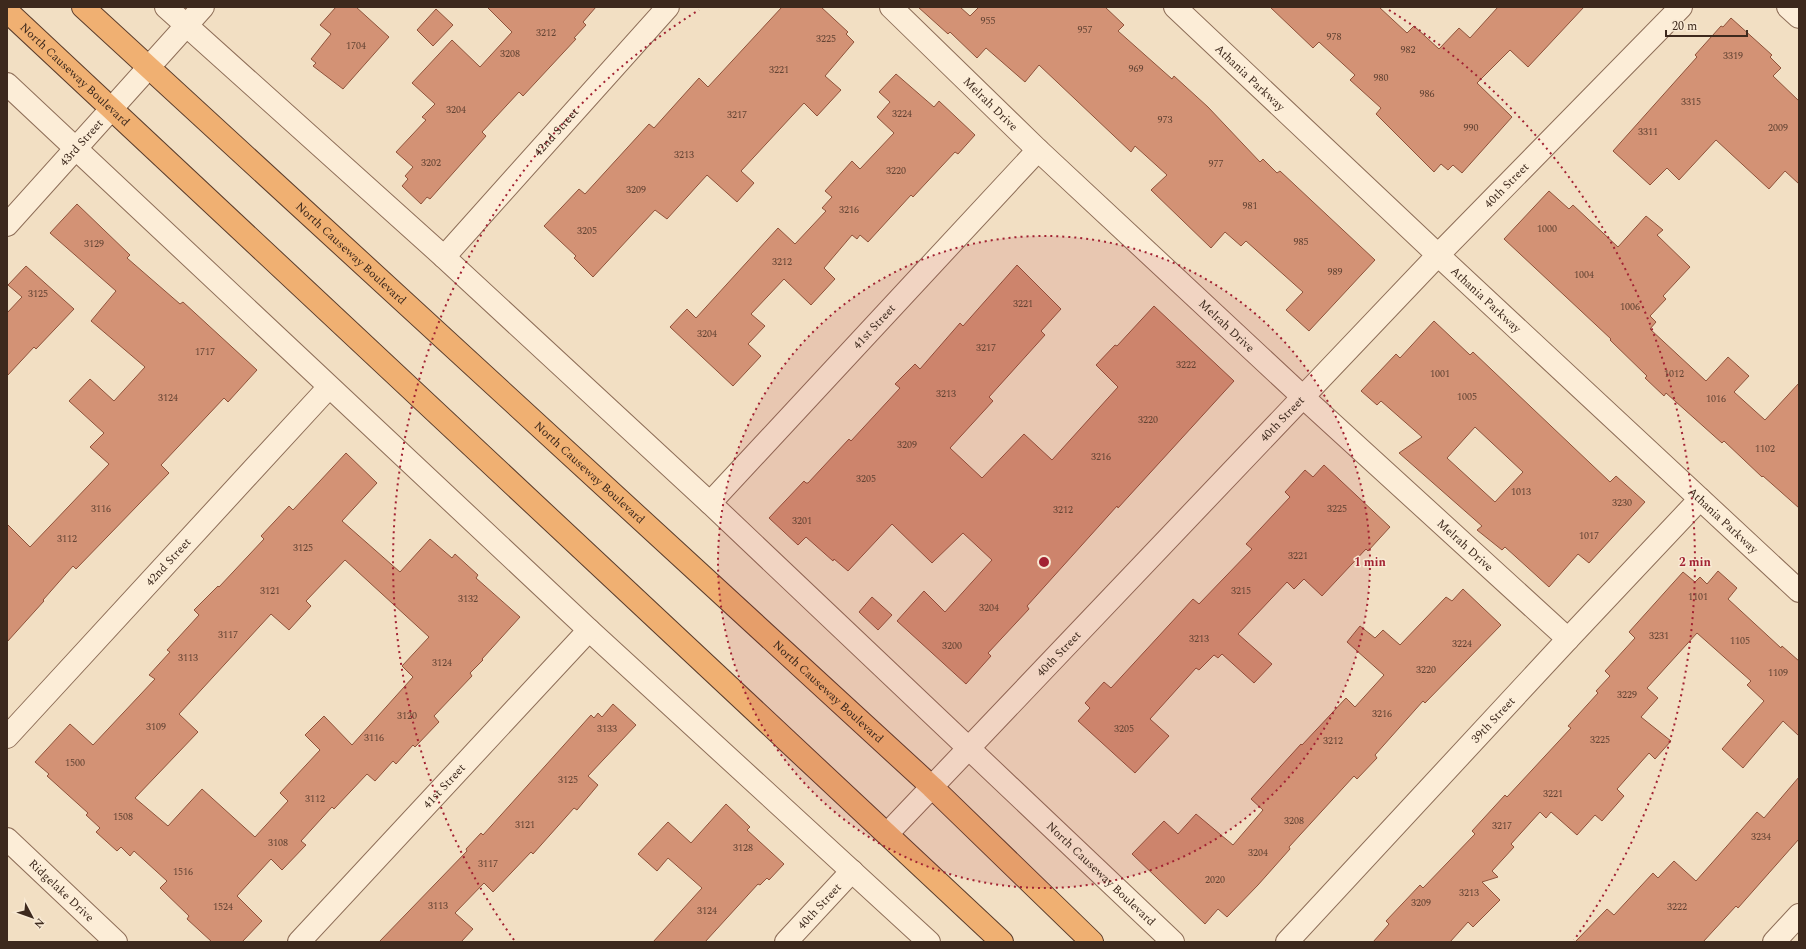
<svg xmlns="http://www.w3.org/2000/svg" width="1806" height="949" font-family="Spectral,serif">
<rect width="100%" height="100%" fill="#f2dfc3"/>
<!-- building -->
<g fill="#d39275" stroke="#8f533b" fill-rule="evenodd">
<polygon points="336,7 356,7 389,37 343,89 313,66 316,63 311,59 331,34 320,25"/>
<polygon points="487,7 596,7 583,22 586,25 574,38 576,39 523,96 519,92 482,132 486,136 430,199 427,197 421,204 402,186 408,179 405,176 413,167 396,152 426,120 422,117 435,104 412,83 452,40 480,67 512,32"/>
<polygon points="782,7 821,7 848,32 846,34 854,42 825,76 841,90 817,116 804,103 741,171 754,183 737,202 707,175 667,219 655,210 593,277 574,258 576,256 544,226 579,189 585,194 649,124 654,128 699,78 708,87"/>
<polygon points="918,7 960,7 970,16 979,7 1105,7 1124,25 1118,31 1172,79 1174,76 1208,107 1260,162 1263,159 1277,173 1280,171 1375,260 1309,331 1286,310 1303,292 1246,241 1241,246 1225,232 1211,248 1151,190 1167,175 1135,146 1131,152 1039,65 1025,82 986,48 977,58 950,32 948,34"/>
<polygon points="1270,7 1379,7 1407,33 1414,26 1439,49 1459,28 1470,38 1498,7 1584,7 1528,67 1510,50 1477,83 1512,117 1462,173 1453,165 1448,170 1441,164 1434,172 1376,114 1381,108 1350,80 1355,75 1319,42 1313,48"/>
<polygon points="436,9 453,25 433,46 417,30"/>
<polygon points="1731,18 1772,55 1770,57 1781,68 1773,76 1799,101 1799,184 1785,171 1769,189 1716,140 1679,180 1667,168 1650,185 1613,151 1697,57 1695,55 1721,26 1723,27"/>
<polygon points="896,74 934,107 939,101 975,135 958,154 955,152 913,197 911,195 868,242 860,235 857,239 852,235 824,268 835,279 811,305 784,279 751,314 765,326 748,344 761,356 733,386 670,327 687,309 696,318 778,228 795,244 826,211 822,208 832,197 825,191 852,161 860,169 894,133 877,117 890,102 879,92"/>
<polygon points="1549,191 1569,209 1573,205 1618,247 1646,216 1663,230 1657,235 1690,267 1663,296 1666,299 1650,316 1656,322 1650,329 1706,381 1728,357 1749,376 1734,392 1765,420 1799,383 1799,508 1763,476 1762,477 1724,441 1722,443 1666,393 1664,396 1645,378 1647,376 1610,340 1611,339 1504,239"/>
<polygon points="77,204 130,255 127,258 180,304 183,302 257,370 228,402 224,398 161,465 169,473 76,569 73,566 43,600 44,601 7,642 7,524 30,547 109,464 90,447 104,433 69,401 90,379 114,401 145,367 91,321 116,291 50,233"/>
<polygon points="1017,265 1061,309 1041,331 1045,335 989,397 993,401 950,448 982,478 1024,434 1052,460 1118,387 1096,365 1115,345 1117,346 1154,306 1234,381 1118,508 1117,506 1027,606 1029,609 988,653 991,656 966,684 897,621 924,591 945,612 992,560 963,533 932,563 892,524 848,571 834,559 833,561 806,537 798,545 769,518 804,481 806,483 808,483 849,439 851,441 900,388 895,384 915,364 920,369 960,323 963,326"/>
<polygon points="26,266 74,309 36,349 34,347 7,376 7,313 22,297 8,285"/>
<path d="M1434 321 1470 355 1473 352 1610 482 1616 476 1645 502 1589 563 1578 554 1549 587 1505 547 1502 550 1477 530 1482 526 1399 453 1422 437 1381 401 1377 405 1361 391 1396 354 1400 358ZM1475 427 1523 472 1495 502 1447 458Z"/>
<path d="M346 453 377 483 342 521 400 572 430 539 452 558 455 554 478 575 476 578 520 617 482 659 483 660 470 673 472 676 434 716 439 722 415 747 413 745 396 764 393 761 375 781 367 774 334 809 332 807 301 841 306 845 282 870 271 859 237 896 262 921 242 942H212L187 919 189 916 160 888 167 881 134 851 130 856 121 847 117 851 96 832 100 828 86 815 88 813 47 776 49 774 35 762 70 724 93 745 155 679 149 675 170 652 167 650 199 615 194 610 218 586 219 587 264 539 261 536 289 506 293 510ZM345 560 429 637 402 666 413 677 352 745 324 716 305 735 320 750 280 793 288 801 255 837 202 789 168 826 135 798 198 732 179 714 271 614 289 630 311 606 306 601Z"/>
<polygon points="1324,465 1390,527 1368,551 1366,549 1322,596 1304,579 1294,589 1287,582 1238,634 1272,664 1254,683 1222,654 1218,658 1214,655 1199,670 1196,668 1150,719 1169,736 1135,773 1078,721 1090,708 1085,703 1104,682 1111,688 1193,599 1199,604 1252,549 1246,544 1290,497 1285,492 1305,470 1313,477"/>
<polygon points="1718,571 1737,588 1728,599 1781,648 1782,646 1799,661 1799,736 1783,721 1743,768 1722,749 1764,701 1747,685 1751,681 1697,633 1647,688 1658,698 1641,717 1671,741 1655,759 1649,753 1617,789 1624,796 1602,821 1595,815 1577,835 1551,812 1546,818 1540,812 1511,844 1514,847 1492,871 1498,877 1482,882 1500,900 1473,927 1468,922 1450,942 1373,942 1389,924 1386,921 1420,885 1423,888 1475,834 1472,831 1505,795 1507,797 1571,728 1568,726 1598,693 1596,691 1610,676 1605,671 1635,638 1629,632 1683,572 1695,582 1700,577 1707,584"/>
<polygon points="1463,589 1501,625 1425,703 1423,701 1375,755 1377,758 1357,779 1354,776 1289,847 1290,849 1258,885 1227,917 1218,909 1205,924 1132,854 1164,821 1178,834 1196,814 1233,845 1263,810 1251,799 1301,744 1302,745 1346,698 1355,707 1384,675 1347,642 1360,626 1375,638 1383,630 1400,645 1446,597 1452,601"/>
<polygon points="872,597 892,615 878,630 859,612"/>
<polygon points="613,704 636,725 588,776 598,785 577,810 574,808 533,854 531,852 493,892 484,883 455,913 473,929 461,942 379,942 467,851 466,849 481,833 483,835 591,715 594,718 598,713 602,717"/>
<polygon points="1799,777 1799,839 1738,908 1736,906 1703,942 1575,942 1607,909 1614,915 1653,873 1658,878 1674,861 1696,881 1757,812 1764,818"/>
<polygon points="726,804 750,827 747,830 784,864 769,880 767,878 760,885 758,884 705,942 653,942 702,888 668,858 657,871 638,854 668,822 691,843"/>
</g>
<g fill="none" stroke-linecap="round" stroke-linejoin="round">
<!-- minor casing -->
<g stroke="#8e6e58" stroke-width="24">
<g id="minor">
<path id="s1" d="M166 7 444 257 710 503 1173 942"/>
<path id="s2" d="M891 7 1038 150 1303 397 1568 639"/>
<path id="s3" d="M1175 7 1438 255 1799 591"/>
<polyline points="1788,7 1799,17"/>
<polyline points="7,84 589,630 929,942"/>
<path id="s4" d="M7 225 203 7"/>
<path id="s5" d="M444 257 668 7"/>
<path id="s6" d="M710 503 1038 150"/>
<path id="s7" d="M7 737 329 387"/>
<path id="s8" d="M887 834 1438 255 1681 7"/>
<path id="s9" d="M7 839 116 942"/>
<path id="s10" d="M299 942 589 630"/>
<path id="s11" d="M786 942 852 871"/>
<path id="s12" d="M1287 942 1568 639 1700 499"/>
<polyline points="1774,942 1799,915"/>
</g>
</g>
<!-- trunk casing -->
<g stroke="#5b3d2c" stroke-width="24">
<g id="trunk">
<path id="s13" d="M83 7 932 787 1092 942"/>
<path id="s14" d="M7 11 1002 942"/>
</g>
</g>
<!-- minor -->
<use href="#minor" stroke="#fcedd7" stroke-width="22"/>
<!-- trunk -->
<use href="#trunk" stroke="#f0b072" stroke-width="22"/>
</g>
<!-- distance rings -->
<circle cx="1044" cy="562" r="326" fill="#a22232" fill-opacity=".12"/>
<g fill="none" stroke="#a22232" stroke-width="2" stroke-dasharray="2 4">
<circle cx="1044" cy="562" r="326"/>
<path d="M514 940A651 651 0 0 1 699 10M1389 10A651 651 0 0 1 1574 940"/>
</g>
<g text-anchor="middle" dominant-baseline="central" stroke-width="3" stroke-linejoin="round" paint-order="stroke">
<!-- number labels -->
<g font-size="10" fill="#624333">
<text x="988" y="21">955</text>
<text x="1085" y="30">957</text>
<text x="546" y="33">3212</text>
<text x="1334" y="37">978</text>
<text x="826" y="39">3225</text>
<text x="356" y="46">1704</text>
<text x="1408" y="50">982</text>
<text x="510" y="54">3208</text>
<text x="1733" y="56">3319</text>
<text x="1136" y="69">969</text>
<text x="779" y="70">3221</text>
<text x="1381" y="78">980</text>
<text x="1427" y="94">986</text>
<text x="1691" y="102">3315</text>
<text x="456" y="110">3204</text>
<text x="902" y="114">3224</text>
<text x="737" y="115">3217</text>
<text x="1165" y="120">973</text>
<text x="1471" y="128">990</text>
<text x="1778" y="128">2009</text>
<text x="1648" y="132">3311</text>
<text x="684" y="155">3213</text>
<text x="431" y="163">3202</text>
<text x="1216" y="164">977</text>
<text x="896" y="171">3220</text>
<text x="636" y="190">3209</text>
<text x="1250" y="206">981</text>
<text x="849" y="210">3216</text>
<text x="1547" y="229">1000</text>
<text x="587" y="231">3205</text>
<text x="1301" y="242">985</text>
<text x="94" y="244">3129</text>
<text x="782" y="262">3212</text>
<text x="1335" y="272">989</text>
<text x="1584" y="275">1004</text>
<text x="38" y="294">3125</text>
<text x="1023" y="304">3221</text>
<text x="1630" y="307">1006</text>
<text x="707" y="334">3204</text>
<text x="986" y="348">3217</text>
<text x="205" y="352">1717</text>
<text x="1186" y="365">3222</text>
<text x="1440" y="374">1001</text>
<text x="1674" y="374">1012</text>
<text x="946" y="394">3213</text>
<text x="1467" y="397">1005</text>
<text x="168" y="398">3124</text>
<text x="1716" y="399">1016</text>
<text x="1148" y="420">3220</text>
<text x="907" y="445">3209</text>
<text x="1765" y="449">1102</text>
<text x="1101" y="457">3216</text>
<text x="866" y="479">3205</text>
<text x="1521" y="492">1013</text>
<text x="1622" y="503">3230</text>
<text x="101" y="509">3116</text>
<text x="1337" y="509">3225</text>
<text x="1063" y="510">3212</text>
<text x="802" y="521">3201</text>
<text x="1589" y="536">1017</text>
<text x="67" y="539">3112</text>
<text x="303" y="548">3125</text>
<text x="1298" y="556">3221</text>
<text x="270" y="591">3121</text>
<text x="1241" y="591">3215</text>
<text x="1698" y="597">1101</text>
<text x="468" y="599">3132</text>
<text x="989" y="608">3204</text>
<text x="228" y="635">3117</text>
<text x="1659" y="636">3231</text>
<text x="1199" y="639">3213</text>
<text x="1740" y="641">1105</text>
<text x="1462" y="644">3224</text>
<text x="952" y="646">3200</text>
<text x="188" y="658">3113</text>
<text x="442" y="663">3124</text>
<text x="1426" y="670">3220</text>
<text x="1778" y="673">1109</text>
<text x="1627" y="695">3229</text>
<text x="1382" y="714">3216</text>
<text x="407" y="716">3120</text>
<text x="156" y="727">3109</text>
<text x="607" y="729">3133</text>
<text x="1124" y="729">3205</text>
<text x="374" y="738">3116</text>
<text x="1600" y="740">3225</text>
<text x="1333" y="741">3212</text>
<text x="75" y="763">1500</text>
<text x="568" y="780">3125</text>
<text x="1553" y="794">3221</text>
<text x="315" y="799">3112</text>
<text x="123" y="817">1508</text>
<text x="1294" y="821">3208</text>
<text x="525" y="825">3121</text>
<text x="1502" y="826">3217</text>
<text x="1761" y="837">3234</text>
<text x="278" y="843">3108</text>
<text x="743" y="848">3128</text>
<text x="1258" y="853">3204</text>
<text x="488" y="864">3117</text>
<text x="183" y="872">1516</text>
<text x="1215" y="880">2020</text>
<text x="1469" y="893">3213</text>
<text x="1421" y="903">3209</text>
<text x="438" y="906">3113</text>
<text x="223" y="907">1524</text>
<text x="1677" y="907">3222</text>
<text x="707" y="911">3124</text>
</g>
<!-- street labels -->
<g font-size="12" fill="#3d291d" stroke="#f8e9d3">
<text stroke="none"><textPath href="#s14" startOffset="93">North Causeway Boulevard</textPath></text>
<text stroke="none"><textPath href="#s3" startOffset="103">Athania Parkway</textPath></text>
<text stroke="none"><textPath href="#s2" startOffset="139">Melrah Drive</textPath></text>
<text stroke="none"><textPath href="#s5" startOffset="168">42nd Street</textPath></text>
<text stroke="none"><textPath href="#s4" startOffset="111">43rd Street</textPath></text>
<text stroke="none"><textPath href="#s8" startOffset="897">40th Street</textPath></text>
<text stroke="none"><textPath href="#s13" startOffset="364">North Causeway Boulevard</textPath></text>
<text stroke="none"><textPath href="#s3" startOffset="427">Athania Parkway</textPath></text>
<text stroke="none"><textPath href="#s2" startOffset="463">Melrah Drive</textPath></text>
<text stroke="none"><textPath href="#s6" startOffset="241">41st Street</textPath></text>
<text stroke="none"><textPath href="#s8" startOffset="573">40th Street</textPath></text>
<text stroke="none"><textPath href="#s13" startOffset="688">North Causeway Boulevard</textPath></text>
<text stroke="none"><textPath href="#s3" startOffset="751">Athania Parkway</textPath></text>
<text stroke="none"><textPath href="#s2" startOffset="787">Melrah Drive</textPath></text>
<text stroke="none"><textPath href="#s7" startOffset="238">42nd Street</textPath></text>
<text stroke="none"><textPath href="#s8" startOffset="249">40th Street</textPath></text>
<text stroke="none"><textPath href="#s13" startOffset="1012">North Causeway Boulevard</textPath></text>
<text stroke="none"><textPath href="#s12" startOffset="303">39th Street</textPath></text>
<text stroke="none"><textPath href="#s10" startOffset="213">41st Street</textPath></text>
<text stroke="none"><textPath href="#s1" startOffset="1275">North Causeway Boulevard</textPath></text>
<text stroke="none"><textPath href="#s9" startOffset="75">Ridgelake Drive</textPath></text>
<text stroke="none"><textPath href="#s11" startOffset="49">40th Street</textPath></text>
</g>
</g>
<circle cx="1044" cy="562" r="6" fill="#a22232" stroke="#f8e9d3" stroke-width="2"/>
<g font-size="12" text-anchor="middle" font-weight="bold" fill="#a22232" stroke="#f8e9d3" stroke-width="3" stroke-linejoin="round" paint-order="stroke">
<text x="1370" y="566">1 min</text>
<text x="1695" y="566">2 min</text>
</g>
<!-- border -->
<rect width="1806" height="949" fill="none" stroke="#3d291d" stroke-width="16"/>
<!-- north arrow -->
<g transform="translate(32 917) rotate(131)" stroke="#f8e9d3" stroke-width="3" paint-order="stroke">
<path d="M0-3L7 15L0 10L-7 15Z" fill="#3d291d"/>
<text y="-6" font-size="11" font-weight="bold" text-anchor="middle" fill="#3d291d">N</text>
</g>
<!-- scale -->
<path d="M1666 30v6h81v-6" fill="none" stroke="#3d291d" stroke-width="2"/>
<text x="1672" y="30" font-size="12" fill="#3d291d" stroke="#f8e9d3" stroke-width="3" paint-order="stroke">20 m</text>
</svg>
